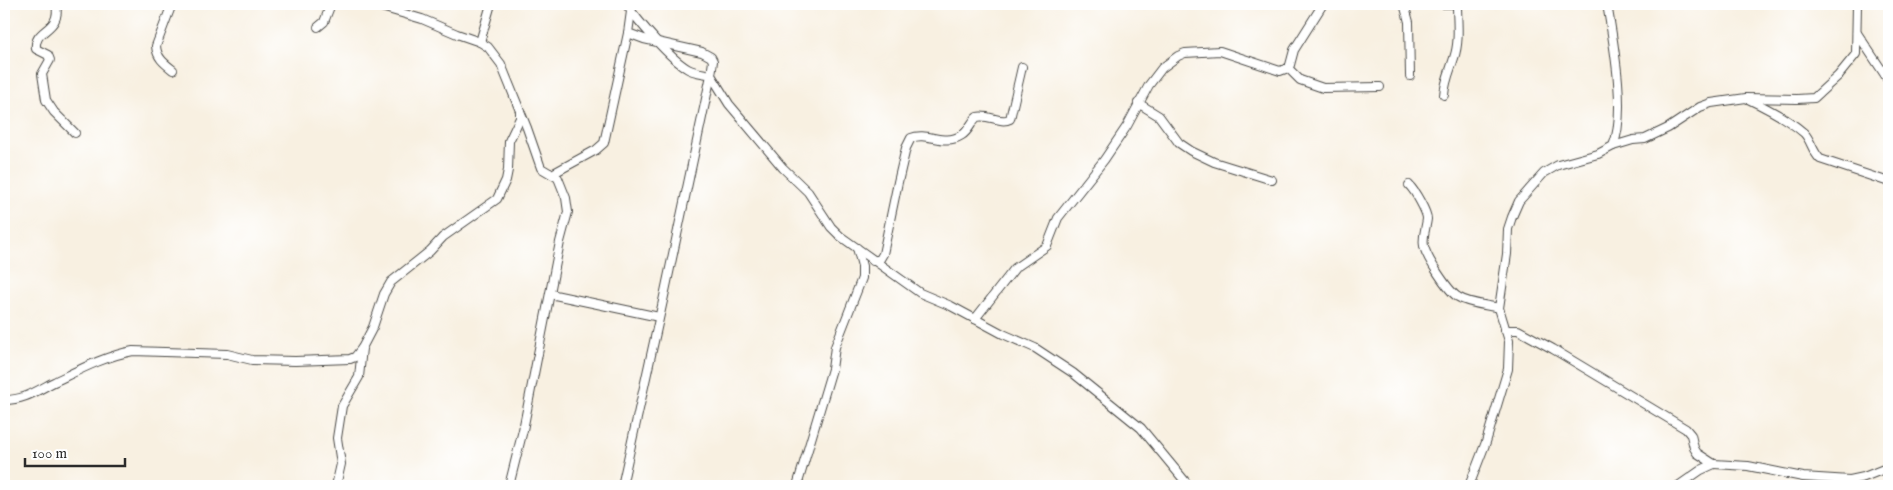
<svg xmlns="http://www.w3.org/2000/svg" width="1893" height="490" font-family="'IM FELL English',serif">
<rect width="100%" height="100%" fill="#fff"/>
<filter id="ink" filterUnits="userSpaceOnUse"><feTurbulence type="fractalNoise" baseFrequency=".02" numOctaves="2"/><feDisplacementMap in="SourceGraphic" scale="10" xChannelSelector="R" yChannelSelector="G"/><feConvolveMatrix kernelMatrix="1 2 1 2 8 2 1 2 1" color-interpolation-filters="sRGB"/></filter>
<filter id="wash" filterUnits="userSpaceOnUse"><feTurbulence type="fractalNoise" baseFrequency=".0096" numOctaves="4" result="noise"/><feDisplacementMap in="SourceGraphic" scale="20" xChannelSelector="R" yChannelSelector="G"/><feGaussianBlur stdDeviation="1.12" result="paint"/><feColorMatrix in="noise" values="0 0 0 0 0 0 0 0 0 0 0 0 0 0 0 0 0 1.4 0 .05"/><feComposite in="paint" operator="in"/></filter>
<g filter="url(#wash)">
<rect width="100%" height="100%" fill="#f8f0e1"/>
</g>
<g filter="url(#ink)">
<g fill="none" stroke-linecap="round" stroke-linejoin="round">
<!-- minor casing -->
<g stroke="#4a4946" stroke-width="10">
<g id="minor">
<path d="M56 4C62 32 33 28 36 49L48 55 50 60 42 74 46 100 54 112 75 133"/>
<path d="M172 4 156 46C157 58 164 63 173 70"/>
<polyline points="371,4 422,19 457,34 480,42 488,47 501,64 505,74 527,128 541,168 558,178 566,198 568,212 560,242 523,430 509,486"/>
<polyline points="632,4 628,33 644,39 702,52 711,57 713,61 711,75 729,104 783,168 808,192 831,227 840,236 920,293 951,306 1003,334 1035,348 1073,373 1141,428 1189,486"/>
<polyline points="1404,4 1409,22 1410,76"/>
<polyline points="1434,4 1453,4"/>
<polyline points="318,27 324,22 331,4"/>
<polyline points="1857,33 1889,81"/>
<polyline points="480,42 491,4"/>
<polyline points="1288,68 1300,80 1323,88 1380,87"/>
<path d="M1444 95C1445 81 1450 71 1454 58 1460 41 1457 21 1457 4"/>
<path d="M1748 99C1767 108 1788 119 1804 133 1811 140 1812 151 1820 159L1889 182"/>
<polyline points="1138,103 1159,116 1179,143 1191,151 1214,162 1272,180"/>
<polyline points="1613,146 1633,140 1645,139 1668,128 1700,107 1711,103 1746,98 1797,99 1814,98 1838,76 1856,54 1857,4"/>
<polyline points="552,174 596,150 604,143 628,33"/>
<path d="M1409 185C1415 191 1427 212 1427 219 1426 228 1422 237 1424 246 1426 257 1448 291 1458 297 1469 304 1487 305 1499 308"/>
<path d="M873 261 880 259 883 254 898 182 906 148 911 138C928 131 943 147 962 135 969 131 971 122 977 117 989 114 1000 124 1010 119L1022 67"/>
<polyline points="550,294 659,317"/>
<polyline points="975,319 1015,268 1047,246 1058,218 1104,160 1127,126 1149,85 1162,68 1178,56 1185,53 1220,51 1280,71 1288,68 1290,65 1294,50 1323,4"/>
<polyline points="1505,330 1518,330 1553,349 1686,429 1691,435 1694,448 1697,453 1714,464 1748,466 1803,477 1850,480 1864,477 1889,467"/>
<path d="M4 400C25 400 36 391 54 382 79 370 105 356 133 351L227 354 252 360 295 361 350 359 355 357 362 348"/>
<polyline points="336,486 341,464 337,438 342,406 359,377 362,348 373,327 384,294 391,282 430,251 443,237 497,199 506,180 508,170 509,141 520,118 520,111"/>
<path d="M622 486 663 301 711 75C704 73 695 73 688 69 669 58 639 22 626 4"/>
<polyline points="797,486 832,369 835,347 862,278 862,266 857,248"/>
<path d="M1469 486 1486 442 1508 369 1509 341 1499 308 1507 254 1508 229 1512 217 1519 201 1544 173 1558 165 1598 154 1613 146C1627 113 1613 40 1607 4"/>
<polyline points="1678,486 1701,470 1714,464"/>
</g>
</g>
<!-- minor -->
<use href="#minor" stroke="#fff" stroke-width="8"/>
</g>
</g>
<!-- margin -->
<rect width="1893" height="490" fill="none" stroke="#fff" stroke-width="20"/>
<!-- scale -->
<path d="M25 458v8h100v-8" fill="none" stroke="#2b2b2b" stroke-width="2.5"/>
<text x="32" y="458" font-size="15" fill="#2b2b2b" stroke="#ffffff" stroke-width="4" paint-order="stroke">100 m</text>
</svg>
